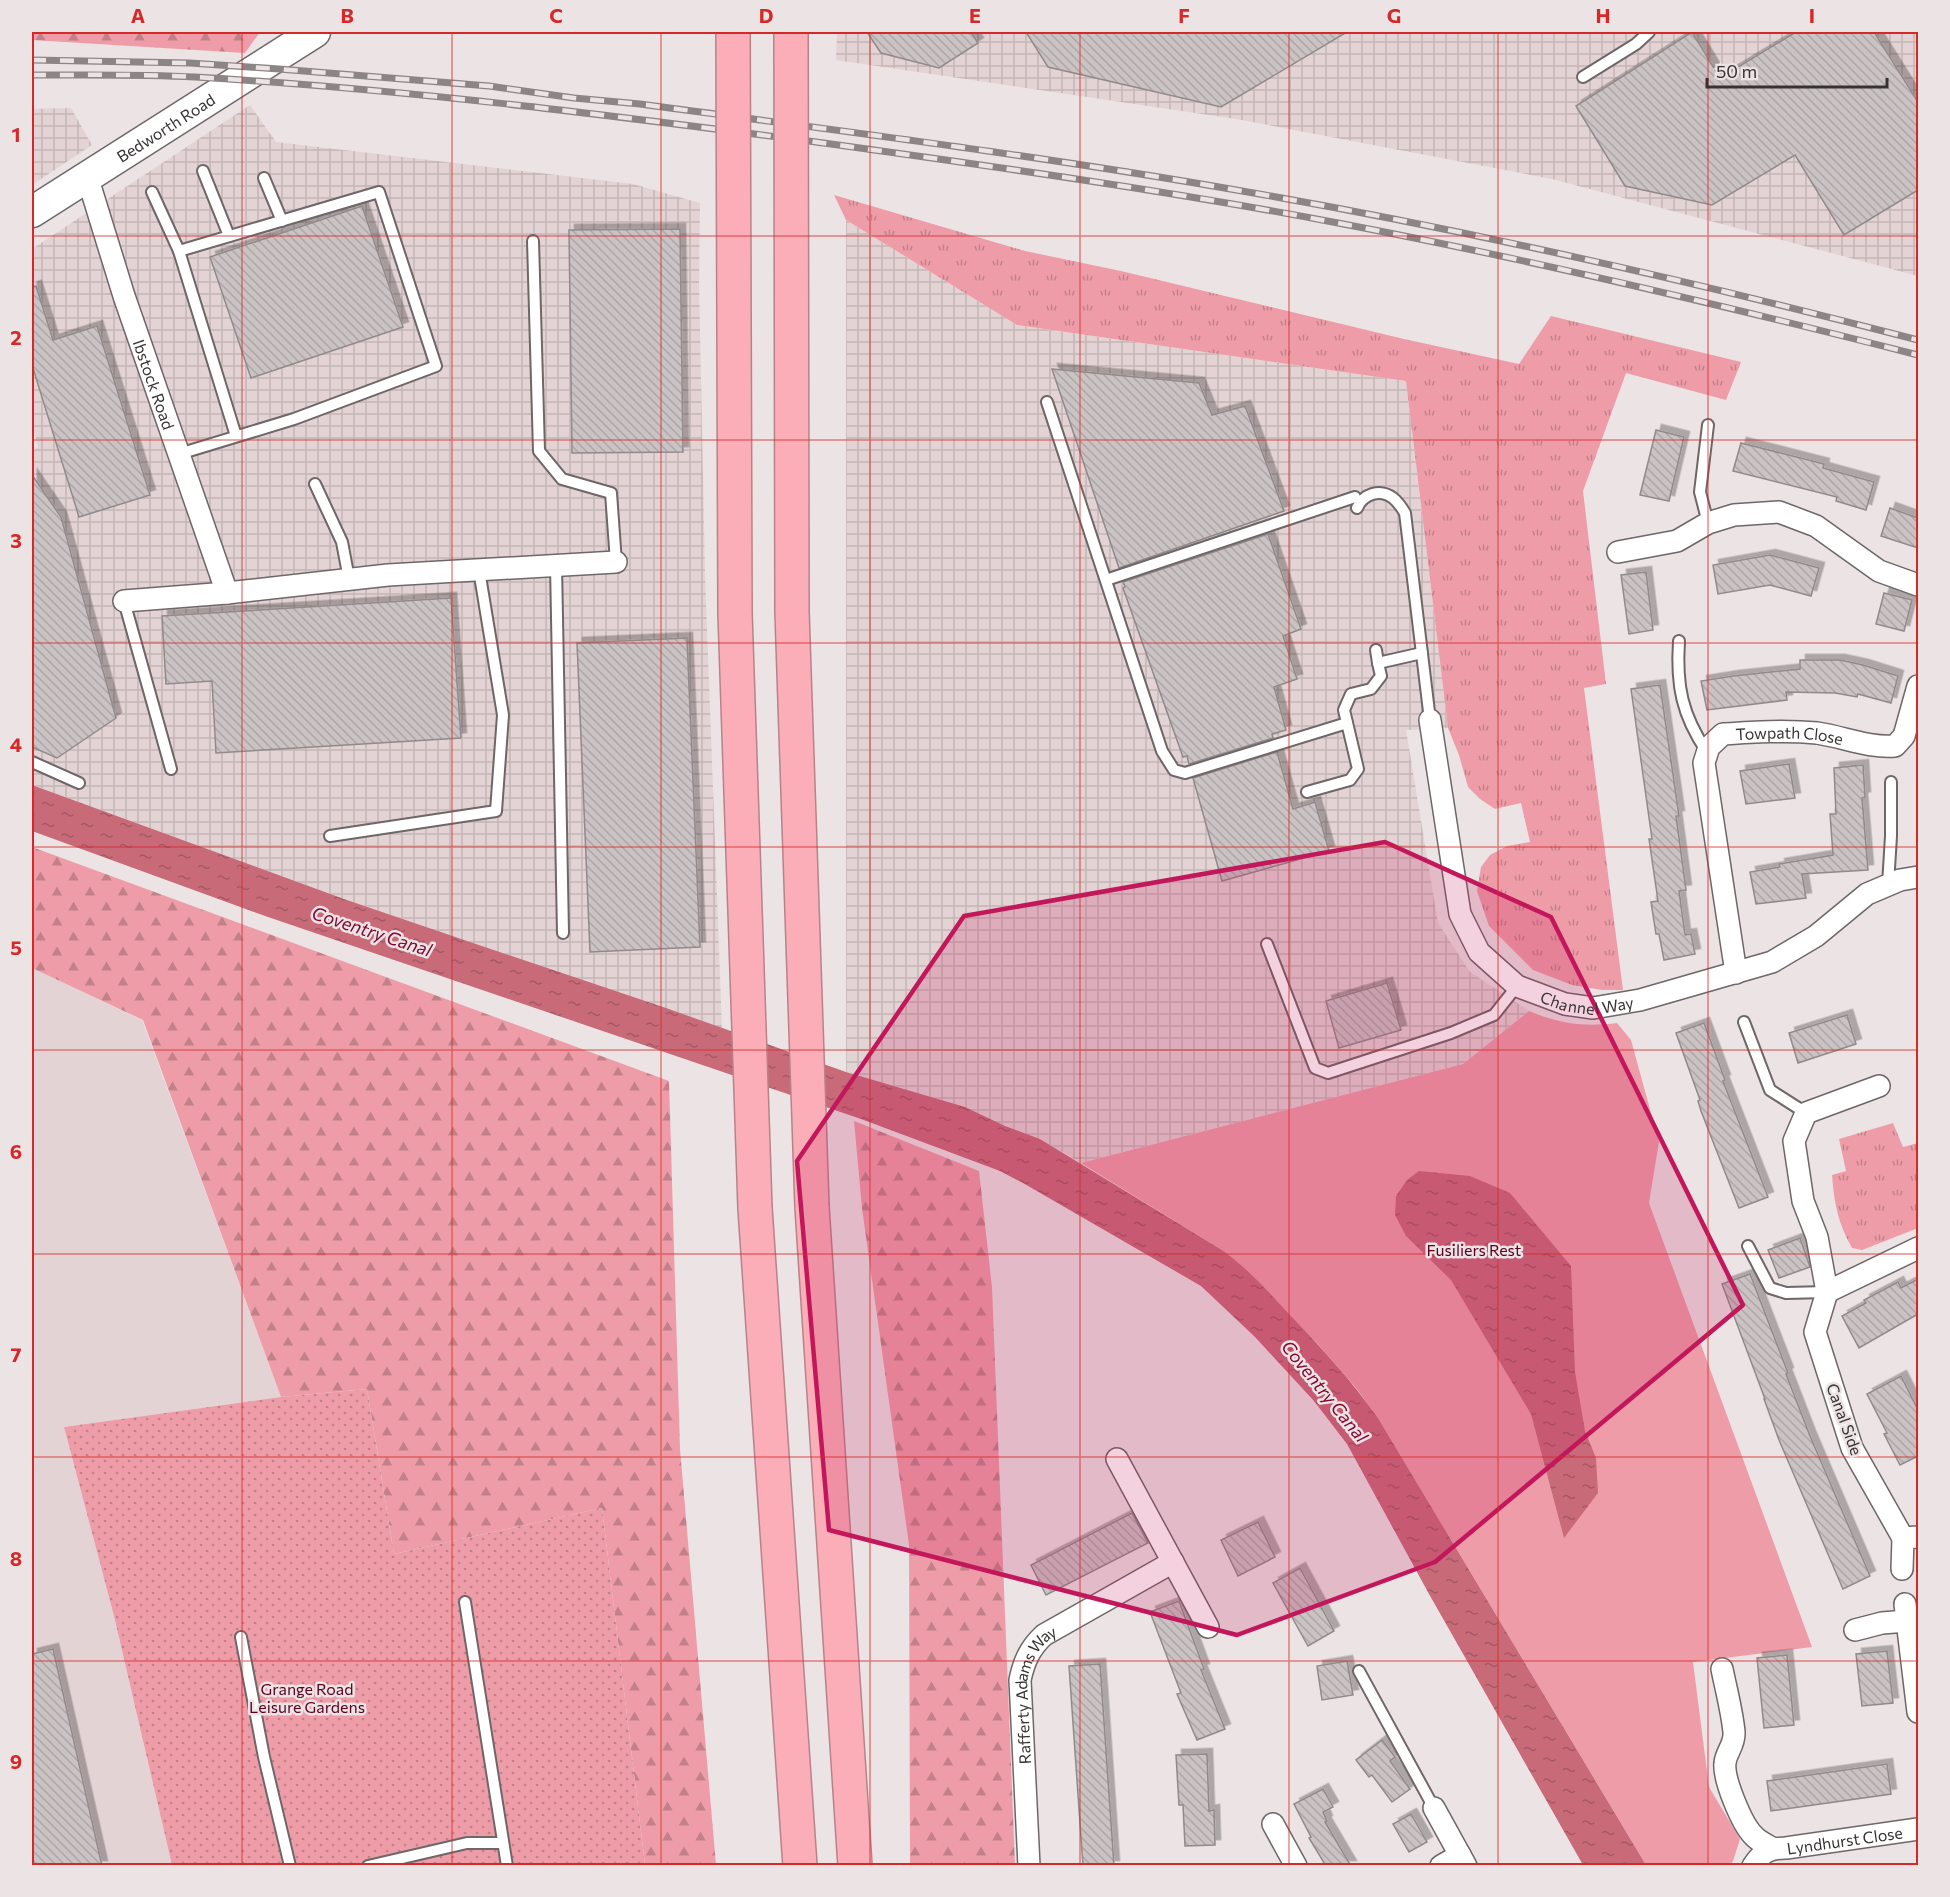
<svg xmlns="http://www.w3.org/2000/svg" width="1950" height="1897" font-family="Commissioner,sans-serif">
<defs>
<pattern id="industrial-grid" width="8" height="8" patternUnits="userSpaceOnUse" patternTransform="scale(1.5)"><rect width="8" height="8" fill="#e4d3d4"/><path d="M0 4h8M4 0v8" fill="none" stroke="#c4b6b6"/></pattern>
<pattern id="grass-tufts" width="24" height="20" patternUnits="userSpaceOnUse" patternTransform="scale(1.5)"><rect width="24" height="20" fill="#ee9da8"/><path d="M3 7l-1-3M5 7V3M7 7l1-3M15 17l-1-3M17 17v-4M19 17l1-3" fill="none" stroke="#c28189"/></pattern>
<pattern id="forest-firs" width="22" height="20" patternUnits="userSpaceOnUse" patternTransform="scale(1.5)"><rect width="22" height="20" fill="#ee9da8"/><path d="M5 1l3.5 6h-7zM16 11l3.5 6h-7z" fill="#c28189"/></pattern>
<pattern id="garden-dots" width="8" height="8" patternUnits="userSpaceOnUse" patternTransform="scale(1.5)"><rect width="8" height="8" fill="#ee9da8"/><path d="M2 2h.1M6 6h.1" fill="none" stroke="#c28189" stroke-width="1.8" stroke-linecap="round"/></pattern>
<pattern id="water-ripples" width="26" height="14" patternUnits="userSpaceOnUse" patternTransform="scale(1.5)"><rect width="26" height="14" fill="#c96a79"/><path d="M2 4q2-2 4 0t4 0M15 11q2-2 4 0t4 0" fill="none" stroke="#a45864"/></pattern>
<pattern id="building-back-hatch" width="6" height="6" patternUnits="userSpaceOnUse" patternTransform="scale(1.5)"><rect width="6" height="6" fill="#cac2c3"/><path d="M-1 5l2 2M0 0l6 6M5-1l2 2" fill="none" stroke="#aea7a8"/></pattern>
<filter id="shadow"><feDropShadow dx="5.5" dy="-5.5" stdDeviation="0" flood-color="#0004"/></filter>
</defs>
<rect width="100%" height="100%" fill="#ece3e4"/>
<!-- built -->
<polygon fill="#e4d3d4" points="32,968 142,1020 281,1397 64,1427 114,1616 172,1865 32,1866"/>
<!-- industrial -->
<g fill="url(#industrial-grid)">
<polygon points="837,32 1918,32 1918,276 1552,179 1236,119 836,60"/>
<polygon points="250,105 276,142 633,184 700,203 699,284 705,574 722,1029 344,899 32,785 32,451 38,447 32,424 32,249"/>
<polygon points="71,108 92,145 32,185 32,109"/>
<polygon points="846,220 1017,325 1406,381 1448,728 1406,730 1438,923 1470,972 1529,1011 1463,1064 1081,1163 1040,1139 911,1092 846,1072"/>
</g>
<!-- grass -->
<g fill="url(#grass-tufts)">
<polygon points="834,195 1025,251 1121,271 1404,339 1519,364 1551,316 1741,362 1726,400 1626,373 1583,491 1606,684 1584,688 1623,990 1602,990 1572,985 1533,970 1489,926 1477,891 1481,867 1490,855 1507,846 1530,842 1521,803 1495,809 1480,799 1468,787 1459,755 1448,728 1406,381 1017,325 846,220"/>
<path d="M1893 1123 1903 1147 1918 1143V1228L1862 1250 1852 1248C1838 1224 1834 1202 1832 1175L1846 1171 1839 1139Z"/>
</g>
<!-- forest -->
<g fill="url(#forest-firs)">
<polygon points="32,32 260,32 245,53 32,40"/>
<polygon points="32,847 669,1081 680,1449 716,1865 645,1865 602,1508 394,1554 367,1389 281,1397 143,1020 32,968"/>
<polygon points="854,1121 979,1171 992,1287 1015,1865 910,1865 909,1545 862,1208"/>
</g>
<!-- park -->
<path fill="#ee9da8" d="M1529 1011C1560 1024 1583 1027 1617 1023L1631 1040 1659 1142 1649 1203 1812 1647 1693 1662 1709 1787 1740 1839 1733 1861 1730 1865H1646L1378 1418 1357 1389 1318 1344 1222 1250 1081 1163 1463 1064Z"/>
<!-- garden -->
<polygon fill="url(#garden-dots)" points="367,1389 394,1554 602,1508 645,1865 172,1865 114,1616 64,1427 281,1397"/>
<!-- water -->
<g fill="url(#water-ripples)">
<path d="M32 785 344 899 476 944 666 1008 846 1072 965 1107 1005 1126 1040 1139 1222 1250C1247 1268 1267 1290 1288 1313 1320 1346 1351 1380 1378 1418L1646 1865H1583L1429 1594 1347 1444 1314 1401 1255 1337 1201 1286 1023 1183 1000 1171 861 1119 268 917 32 831Z"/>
<polygon points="1419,1171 1470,1176 1510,1193 1571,1266 1575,1372 1585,1431 1596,1458 1598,1493 1564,1538 1531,1414 1451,1280 1406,1236 1395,1215 1396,1196 1407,1180"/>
</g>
<!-- building -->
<g fill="url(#building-back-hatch)" stroke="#928a8a" stroke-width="1.5" filter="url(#shadow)">
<polygon points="867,32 971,32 978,43 939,68 881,53"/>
<polygon points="1026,32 1347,32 1221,107 1048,67"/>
<polygon points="1692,32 1720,78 1796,32 1874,32 1918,102 1918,190 1844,235 1795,155 1712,205 1625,186 1576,106"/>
<polygon points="362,206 403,327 251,378 210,257"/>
<polygon points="680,229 683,452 572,453 569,230"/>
<polygon points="36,286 53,340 97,326 150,495 79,517 32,365 32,287"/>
<polygon points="1052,369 1199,383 1212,415 1245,406 1284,511 1119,568"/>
<polygon points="1656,430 1684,437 1669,501 1640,495"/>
<polygon points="1741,443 1824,464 1823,468 1874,482 1866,510 1836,501 1837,497 1733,471"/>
<polygon points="32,475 61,517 116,718 57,758 32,747"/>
<polygon points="1890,508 1918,518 1918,548 1881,536"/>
<polygon points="1268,534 1301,629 1283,636 1297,679 1274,687 1286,730 1272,734 1273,738 1189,764 1187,756 1183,757 1123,588 1125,587 1123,582"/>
<polygon points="1770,555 1819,568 1811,596 1770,585 1718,594 1713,565"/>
<polygon points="1646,572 1653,630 1629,634 1621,575"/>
<polygon points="1884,593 1912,600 1904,631 1876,624"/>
<polygon points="451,598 461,738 216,753 212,681 166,684 162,616"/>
<polygon points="687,638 700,947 590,952 577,643"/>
<polygon points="1800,660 1840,660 1863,665 1898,676 1891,703 1858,694 1857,697 1835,693 1786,692 1787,700 1707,710 1701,681 1733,676 1800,669"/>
<polygon points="1660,685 1679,816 1676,816 1686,890 1679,891 1685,935 1691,934 1695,954 1664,960 1659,934 1656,934 1651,902 1658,901 1649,839 1652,839 1631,689"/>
<polygon points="1277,752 1293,809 1315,802 1329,851 1222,881 1193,778"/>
<polygon points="1789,764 1795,798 1746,804 1740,771"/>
<polygon points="1863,765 1865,797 1862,798 1868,870 1802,874 1806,898 1756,904 1750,872 1780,867 1779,864 1833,855 1830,814 1836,814 1834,768"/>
<polygon points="1387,983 1401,1030 1339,1048 1326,1001"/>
<polygon points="1847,1015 1856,1044 1798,1063 1789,1033"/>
<polygon points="1704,1023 1725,1080 1723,1081 1768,1197 1739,1208 1701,1111 1698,1101 1700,1100 1676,1033"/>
<polygon points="1800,1238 1810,1267 1779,1278 1768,1250"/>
<polygon points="1750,1274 1788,1373 1786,1374 1810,1436 1870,1576 1843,1589 1779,1440 1764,1399 1765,1399 1722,1284"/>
<polygon points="1918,1279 1918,1314 1859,1348 1842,1316 1866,1303 1864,1300 1898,1282 1901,1288"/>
<polygon points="1901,1376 1918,1410 1918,1456 1900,1465 1884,1434 1887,1433 1867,1394"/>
<polygon points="1132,1513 1148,1543 1046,1595 1031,1565"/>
<polygon points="1258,1522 1275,1557 1238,1576 1221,1540"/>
<polygon points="1300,1568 1334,1631 1308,1646 1273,1583"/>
<polygon points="1179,1601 1204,1669 1201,1670 1225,1729 1197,1740 1177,1694 1181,1693 1150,1612"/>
<polygon points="53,1649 102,1866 32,1866 32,1654"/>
<polygon points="1887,1651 1893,1703 1862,1706 1856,1654"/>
<polygon points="1787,1655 1794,1725 1764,1728 1757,1658"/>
<polygon points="1347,1661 1353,1695 1322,1700 1317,1666"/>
<polygon points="1100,1664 1114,1866 1083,1866 1069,1666"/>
<polygon points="1382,1740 1395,1757 1390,1761 1410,1789 1392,1802 1372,1775 1369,1777 1356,1760"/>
<polygon points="1207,1754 1209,1811 1214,1810 1215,1845 1185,1846 1183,1805 1179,1805 1176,1755"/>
<polygon points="1887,1764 1891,1794 1771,1811 1767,1781"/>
<polygon points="1323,1789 1333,1807 1323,1812 1327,1821 1325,1822 1351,1866 1326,1866 1309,1838 1311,1837 1294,1804"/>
<polygon points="1411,1814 1427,1842 1409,1852 1393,1824"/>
</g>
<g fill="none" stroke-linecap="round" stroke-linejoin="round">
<!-- service casing -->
<g stroke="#6e6667" stroke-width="14">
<g id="service">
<polyline points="1583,77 1636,44 1649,32"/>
<polyline points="203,171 229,236"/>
<polyline points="264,178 282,221"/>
<polyline points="152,192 179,251"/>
<polyline points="533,241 539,451 562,479 611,493 616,562"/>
<polyline points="1047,402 1162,751 1174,770 1185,773 1347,723"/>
<polyline points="1708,425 1700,492 1708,523"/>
<polyline points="179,454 294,419 436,366 379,192 179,251 236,436"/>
<polyline points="315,484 342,542 349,579"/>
<path d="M1357 508C1363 494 1380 488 1393 498 1398 502 1402 508 1405 513L1430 720"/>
<polyline points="556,565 563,933"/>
<polyline points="1106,580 1355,497"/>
<polyline points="124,601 171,769"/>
<path d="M1679 641C1676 686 1682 715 1707 752"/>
<polyline points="1376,650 1378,663 1422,653"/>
<polyline points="32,762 79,783"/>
<polyline points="1307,792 1350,780 1358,769 1344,710 1351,694 1371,689 1381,676 1378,663"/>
<polyline points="330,836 496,811 503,715 479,570"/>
<polyline points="1888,885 1891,836 1891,782"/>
<polyline points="1267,944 1315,1068 1328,1073 1451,1033 1494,1015 1517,986"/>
<polyline points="1744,1022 1770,1090 1806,1113"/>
<polyline points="1748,1246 1770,1288 1786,1293 1827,1292"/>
<polyline points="465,1602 507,1866"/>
<polyline points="241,1637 264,1757 290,1866"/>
<polyline points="1359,1671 1434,1808"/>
<polyline points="368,1866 467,1843 503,1843"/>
</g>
</g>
<!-- minor casing -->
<g stroke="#6e6667" stroke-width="24">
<g id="minor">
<path id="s1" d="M87 176 124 296 227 593"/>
<polyline points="1618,552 1677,541 1708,523 1734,515 1779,512 1816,526 1879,571 1918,585"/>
<polyline points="124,601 227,593 388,575 616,562"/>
<path id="s2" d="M1430 720 1460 914 1479 952 1517 986 1565 1004 1593 1008 1640 1000 1772 962 1816 936 1867 894 1900 880 1918 877"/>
<path id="s3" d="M1736 973 1704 763 1709 747 1723 734C1754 732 1785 730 1817 733 1844 737 1868 748 1895 746L1904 736 1918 686"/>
<polyline points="1827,1292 1817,1237 1803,1201 1794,1141 1806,1113 1879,1086"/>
<polyline points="1117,1459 1208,1627"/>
<polyline points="1903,1538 1852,1448 1815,1332 1827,1292 1918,1248"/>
<polyline points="1902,1569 1903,1538 1918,1537"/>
<polyline points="1905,1604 1918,1712"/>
<polyline points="1855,1630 1882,1623 1907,1621"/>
<path d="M1722 1669C1726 1689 1732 1711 1734 1732 1735 1745 1726 1752 1725 1763 1723 1779 1742 1824 1753 1835 1758 1841 1765 1844 1772 1848"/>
<polyline points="1434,1808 1466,1866"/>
<polyline points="1273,1824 1296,1866"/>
<path id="s4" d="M1029 1866 1020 1680C1024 1661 1030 1648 1044 1635L1173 1562"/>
<polyline points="1441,1866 1460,1855"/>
<path id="s5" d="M1753 1866C1762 1852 1769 1848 1786 1848L1918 1829"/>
</g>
</g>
<!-- secondary casing -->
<g stroke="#6e6667" stroke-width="33">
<g id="secondary">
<path id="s6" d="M32 212 315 32"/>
</g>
</g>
<!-- motorway casing -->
<g stroke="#b78389" stroke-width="36">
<g id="motorway">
<polyline points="812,1207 855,1866"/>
<polyline points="755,1208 800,1866"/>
</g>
</g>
<!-- service -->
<use href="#service" stroke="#fff" stroke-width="10"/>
<!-- minor -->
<use href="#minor" stroke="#fff" stroke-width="21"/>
<!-- secondary -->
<use href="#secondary" stroke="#fff" stroke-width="30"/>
<!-- motorway -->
<use href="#motorway" stroke="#fcaeb8" stroke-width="33"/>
<!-- rail casing -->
<g stroke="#8b8585" stroke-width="7">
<g id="rail">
<path d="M32 60 190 63 279 69 489 86 574 98 640 104C841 131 1042 156 1242 191 1469 230 1695 282 1918 340"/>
<path d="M32 75C86 75 141 74 195 77 403 89 609 115 816 142 990 166 1165 190 1338 223 1533 260 1726 306 1918 355"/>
</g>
</g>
<!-- rail -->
<use href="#rail" stroke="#ece3e4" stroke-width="4.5" stroke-dasharray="14" stroke-linecap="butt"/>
<!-- motorway-bridge casing -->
<g stroke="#b78389" stroke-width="36" stroke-linecap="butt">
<g id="motorway-bridge">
<polyline points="733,32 735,613 755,1208"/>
<polyline points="791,32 792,612 812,1207"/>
</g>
</g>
<!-- motorway-bridge -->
<use href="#motorway-bridge" stroke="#fcaeb8" stroke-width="33"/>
</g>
<!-- marked area -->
<path fill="#c2185b" fill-opacity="0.2" stroke="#c2185b" stroke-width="4.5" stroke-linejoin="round" d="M1385 842 1551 917 1743 1305 1435 1562 1237 1635 829 1530 797 1161 964 916Z"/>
<!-- grid -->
<path fill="none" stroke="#d62828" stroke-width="1.5" stroke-opacity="0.55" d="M242 32V1866M452 32V1866M661 32V1866M870 32V1866M1080 32V1866M1289 32V1866M1498 32V1866M1708 32V1866M32 236H1918M32 440H1918M32 643H1918M32 847H1918M32 1050H1918M32 1254H1918M32 1457H1918M32 1661H1918"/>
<g text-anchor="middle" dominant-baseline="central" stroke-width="5" stroke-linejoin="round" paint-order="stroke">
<!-- street labels -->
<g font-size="16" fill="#373333" stroke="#ece3e4">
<text stroke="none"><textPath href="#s6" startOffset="158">Bedworth Road</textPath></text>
<text stroke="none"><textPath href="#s1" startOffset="219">Ibstock Road</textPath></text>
<text stroke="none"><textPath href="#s3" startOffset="315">Towpath Close</textPath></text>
<text stroke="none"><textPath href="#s2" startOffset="363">Channel Way</textPath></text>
<text transform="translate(1845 1419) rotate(70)">Canal Side</text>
<text stroke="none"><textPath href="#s4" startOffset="176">Rafferty Adams Way</textPath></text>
<text stroke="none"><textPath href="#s5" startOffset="99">Lyndhurst Close</textPath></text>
</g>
<!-- park labels -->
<g font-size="16" fill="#5a001e" stroke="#ece3e4">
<text x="1474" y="1249">Fusiliers Rest</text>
<text x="307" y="1688">Grange Road<tspan x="307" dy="18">Leisure Gardens</tspan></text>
</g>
<!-- water labels -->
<g font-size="18" font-style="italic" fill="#830731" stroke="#ece3e4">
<text transform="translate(372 931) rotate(18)">Coventry Canal</text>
<text transform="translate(1325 1391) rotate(51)">Coventry Canal</text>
</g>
</g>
<!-- border -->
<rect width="1950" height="1897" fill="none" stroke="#ece3e4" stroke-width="66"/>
<!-- scale -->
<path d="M1707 78v9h180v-9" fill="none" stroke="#373333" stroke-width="3"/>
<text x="1716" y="78" font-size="18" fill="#373333" stroke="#ece3e4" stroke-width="4.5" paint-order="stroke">50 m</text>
<rect x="33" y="33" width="1884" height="1831" fill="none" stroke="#d62828" stroke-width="2"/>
<g font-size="20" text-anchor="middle" font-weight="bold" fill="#d62828">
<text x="138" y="23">A</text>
<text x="347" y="23">B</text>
<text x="556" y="23">C</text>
<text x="766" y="23">D</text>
<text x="975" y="23">E</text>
<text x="1184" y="23">F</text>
<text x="1394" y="23">G</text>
<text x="1603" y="23">H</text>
<text x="1812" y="23">I</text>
<text x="16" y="142">1</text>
<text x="16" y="345">2</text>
<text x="16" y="548">3</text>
<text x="16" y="752">4</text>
<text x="16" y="955">5</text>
<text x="16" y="1159">6</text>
<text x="16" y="1362">7</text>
<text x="16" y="1566">8</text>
<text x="16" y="1769">9</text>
</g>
</svg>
